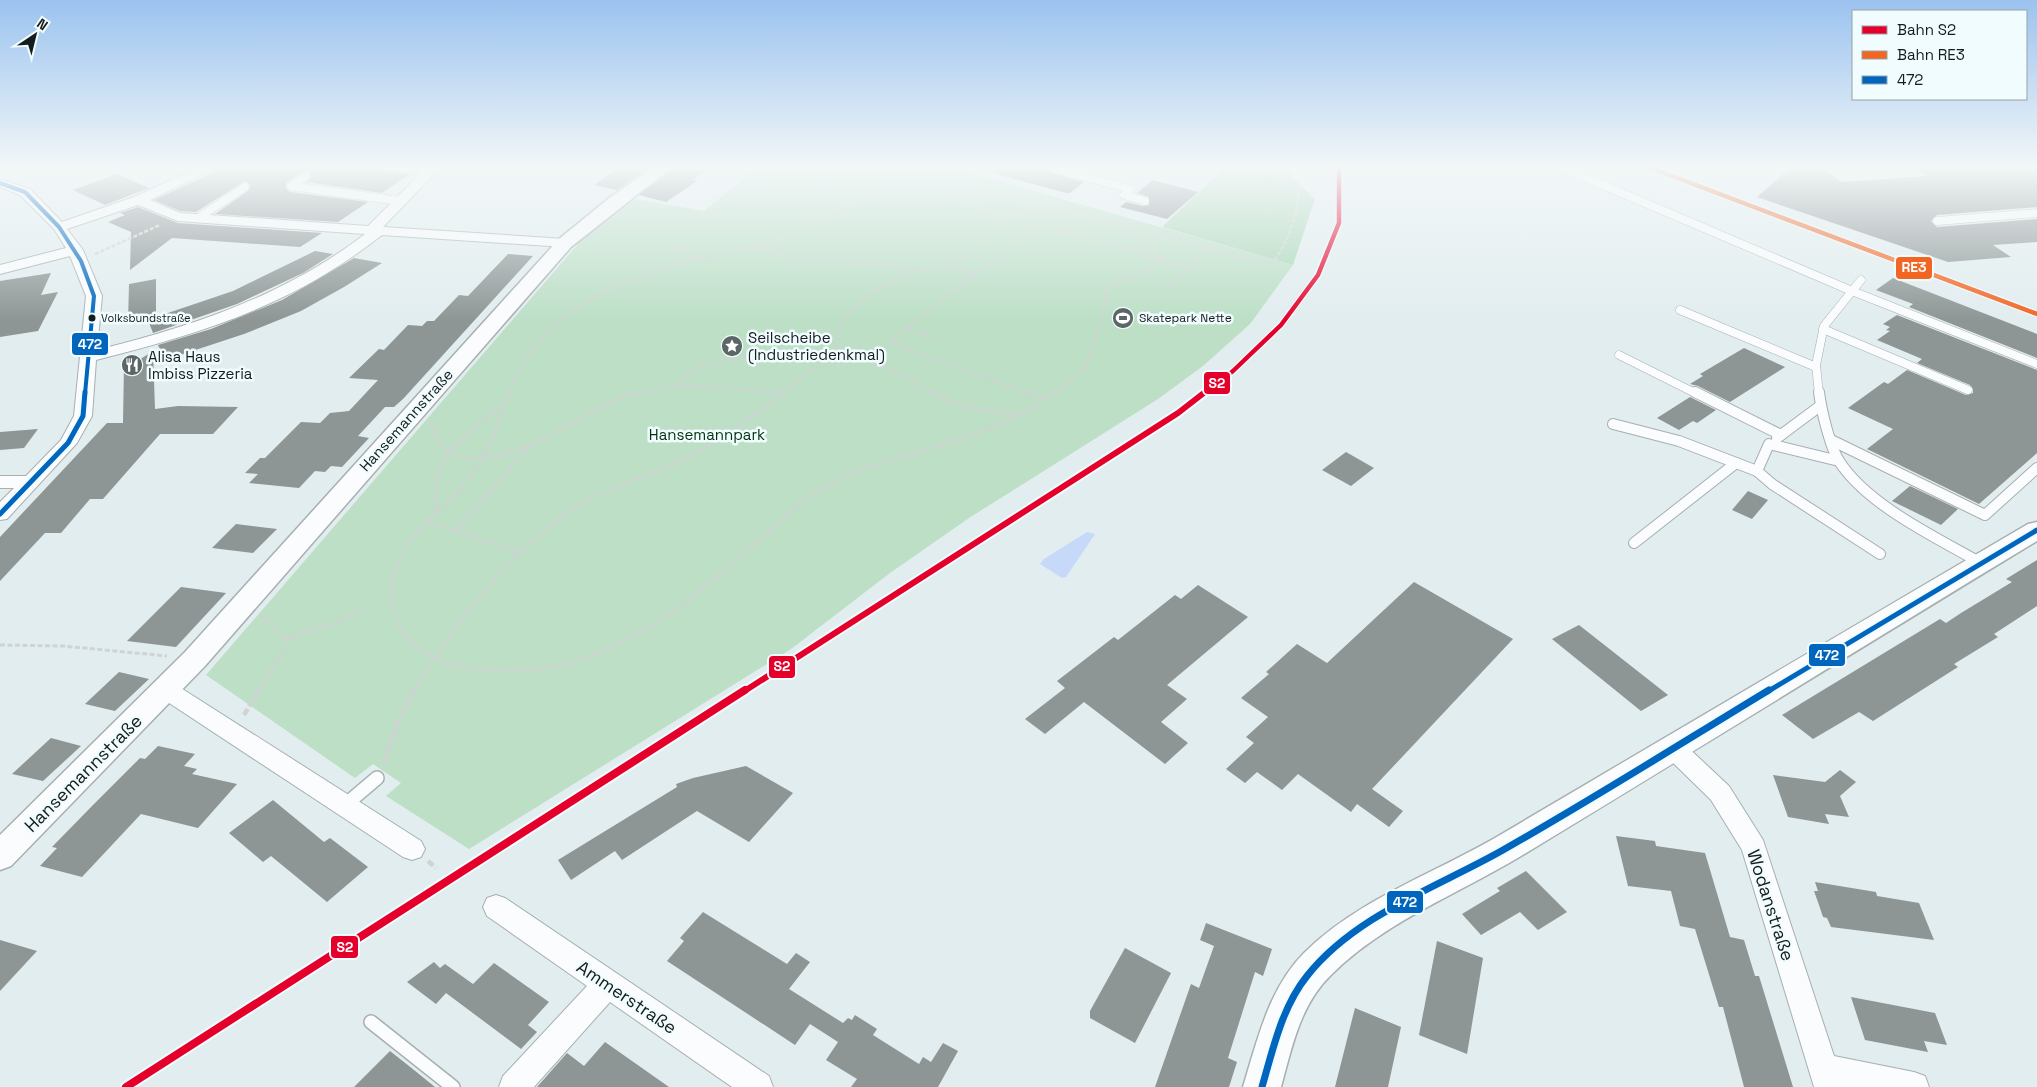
<svg xmlns="http://www.w3.org/2000/svg" width="2037" height="1087" font-family="'Space Grotesk',sans-serif">
<rect width="100%" height="100%" fill="#e2edef"/>
<!-- green -->
<polygon fill="#bcdfc6" points="757,168 953,168 1293,265 1250,324 1203,366 1158,399 969,518 890,573 791,649 469,849 386,796 401,783 373,764 355,778 206,675 584,237 635,199 704,211"/>
<!-- forest -->
<polygon fill="#abd7b7" points="1224,168 1290,168 1291,176 1315,199 1293,265 1162,227"/>
<!-- water -->
<polygon fill="#c7d9f9" points="1087,532 1095,534 1066,577 1062,578 1040,564 1044,559"/>
<!-- building -->
<g fill="#8d9595">
<polygon points="223,168 369,168 410,174 382,193 306,182 312,176 306,170 286,183 286,188 290,192 368,202 338,222 215,214 248,191 250,184 245,181 196,212 180,211 154,200"/>
<polygon points="618,168 648,168 617,190 594,185"/>
<polygon points="673,168 709,168 693,180 697,181 666,202 639,195"/>
<polygon points="997,168 1046,168 1052,173 1084,182 1070,193 1066,193 996,174"/>
<polygon points="1821,168 1842,182 1927,176 1915,168 2037,168 2037,207 1937,215 1931,221 1937,227 2037,219 2037,242 1993,245 2011,257 1948,262 1757,197 1789,169"/>
<polygon points="117,174 149,188 105,205 73,190"/>
<polygon points="1153,180 1198,192 1167,219 1120,207 1126,202 1143,206 1149,205 1149,197 1137,193"/>
<polygon points="138,207 178,223 322,233 300,247 172,238 130,270 131,232 108,222 125,215 120,213"/>
<polygon points="315,251 333,254 303,273 237,304 153,333 148,320 150,319 128,324 129,284 156,279 156,317 233,291"/>
<polygon points="508,254 533,256 403,399 394,407 385,407 358,436 369,438 342,467 331,466 325,472 315,471 299,488 249,483 258,474 245,473 260,458 265,458 301,422 320,423 330,413 349,411 378,380 349,378 379,349 384,350 408,325 422,326 427,321 434,321 459,295 468,296"/>
<polygon points="354,258 382,263 344,287 301,311 244,334 165,360 158,345 211,329 282,300"/>
<polygon points="51,273 41,295 58,292 38,331 0,337 0,281"/>
<polygon points="1893,278 2037,334 2037,358 1909,307 1913,304 1876,290"/>
<polygon points="1897,315 2037,370 2037,453 1979,504 1867,449 1893,429 1848,408 1884,382 1888,384 1907,370 1966,395 1973,393 1973,389 1970,385 1917,363 1922,359 1877,340 1890,331 1886,330 1890,327 1883,324"/>
<polygon points="1744,348 1785,367 1730,402 1698,386 1690,384 1703,376 1700,374"/>
<polygon points="153,351 155,409 178,406 238,407 213,434 160,434 103,499 90,499 61,533 45,533 0,581 0,537 107,423 123,423 124,364 139,360"/>
<polygon points="1690,397 1716,410 1697,423 1693,421 1679,430 1657,418"/>
<polygon points="38,429 24,448 0,450 0,432"/>
<polygon points="1346,452 1374,468 1351,486 1322,470"/>
<polygon points="1910,486 1958,509 1941,525 1892,501"/>
<polygon points="1748,491 1768,500 1752,519 1732,510"/>
<polygon points="236,524 277,529 253,553 212,548"/>
<polygon points="2037,560 2037,606 1994,634 1998,637 1954,664 1958,667 1873,721 1859,712 1813,739 1782,715 1940,619 1946,623 1961,613 2012,582 2006,579"/>
<polygon points="1414,582 1513,639 1372,789 1403,811 1389,827 1357,804 1351,812 1298,774 1282,790 1257,772 1245,783 1226,769 1254,743 1246,737 1268,717 1241,698 1269,674 1266,672 1297,644 1327,663"/>
<polygon points="1198,585 1248,617 1167,685 1187,699 1161,722 1188,743 1165,764 1084,702 1045,734 1025,719 1065,688 1057,681 1114,637 1118,640 1175,595 1181,599"/>
<polygon points="181,587 226,593 176,647 127,641"/>
<polygon points="1579,625 1668,695 1641,711 1552,639"/>
<polygon points="119,672 149,679 115,711 85,704"/>
<polygon points="51,738 81,746 43,781 12,774"/>
<polygon points="158,746 195,754 184,766 197,769 192,774 237,784 198,828 141,814 82,877 40,866 57,848 52,847 93,805 140,758 145,759"/>
<polygon points="746,766 793,793 749,842 697,811 622,860 615,851 571,880 558,860 677,787 676,784 693,778"/>
<polygon points="1840,770 1856,782 1840,796 1849,817 1825,814 1829,824 1788,817 1773,775 1825,782"/>
<polygon points="273,800 324,842 330,838 368,867 327,902 271,856 263,862 229,833"/>
<polygon points="1616,836 1655,841 1656,846 1705,853 1730,937 1744,940 1755,976 1759,976 1793,1087 1744,1087 1723,1007 1719,1007 1695,929 1680,926 1671,891 1628,886"/>
<polygon points="1526,871 1567,912 1538,930 1520,912 1481,935 1462,914 1500,891 1497,888"/>
<polygon points="1815,882 1876,892 1877,896 1919,903 1934,940 1831,927 1827,918 1823,917 1819,905 1814,891 1818,891"/>
<polygon points="703,912 787,964 796,953 810,962 789,989 843,1023 848,1018 852,1020 855,1015 877,1029 873,1035 919,1064 923,1057 931,1062 943,1043 958,1051 938,1087 851,1087 857,1079 826,1060 838,1042 810,1024 795,1045 667,961 684,941 680,938"/>
<polygon points="1206,923 1272,949 1263,976 1255,972 1228,1058 1237,1062 1229,1087 1155,1087 1191,984 1199,988 1214,946 1200,940"/>
<polygon points="0,940 37,951 0,991"/>
<polygon points="1437,941 1483,958 1467,1054 1419,1035"/>
<polygon points="1125,948 1171,973 1135,1043 1090,1018 1090,1011"/>
<polygon points="434,962 440,968 445,964 473,984 494,963 549,1002 528,1025 537,1032 521,1049 446,993 436,1004 407,982"/>
<polygon points="1851,997 1935,1013 1947,1045 1924,1041 1928,1052 1865,1040"/>
<polygon points="1355,1008 1401,1027 1388,1087 1335,1087"/>
<polygon points="605,1042 669,1087 537,1087 567,1053 584,1066"/>
<polygon points="390,1051 409,1066 435,1087 354,1087"/>
</g>
<g fill="none" stroke-linecap="round" stroke-linejoin="round">
<!-- service-far2 casing -->
<g stroke="#a7afb1" stroke-width="9">
<g id="service-far2">
<polyline points="416,168 431,171"/>
<polyline points="1053,168 1130,189 1124,195 1145,201"/>
<polyline points="1563,168 1852,291 2037,364"/>
<polyline points="306,176 291,186 399,201"/>
<polyline points="198,218 245,187"/>
<polyline points="1937,221 2037,213"/>
<polyline points="1680,310 1816,367"/>
<polyline points="1823,329 1968,390"/>
<polyline points="1619,355 1697,394"/>
<polyline points="1819,394 1816,365 1824,326 1861,280"/>
</g>
</g>
<!-- service-far1 casing -->
<g stroke="#a7afb1" stroke-width="12">
<g id="service-far1">
<polyline points="1695,392 1781,435"/>
<path d="M1819 392C1821 409 1830 447 1839 461 1867 505 1937 538 1981 563"/>
<polyline points="1613,424 1679,441 1757,471"/>
<polyline points="1777,438 1820,406"/>
<polyline points="1831,440 1985,515 2037,468"/>
<polyline points="1839,461 1769,444 1757,471 1772,484 1880,554"/>
<polyline points="1634,543 1736,463"/>
</g>
</g>
<!-- service casing -->
<g stroke="#a7afb1" stroke-width="16">
<g id="service">
<polyline points="344,806 377,778"/>
<polyline points="371,1022 453,1087"/>
</g>
</g>
<!-- minor casing -->
<g stroke="#a7afb1" stroke-width="2">
<g id="minor">
<path d="M198 168H216L150 200 180 213 368 226 426 168H440L383 227 565 239 572 243 565 247 382 235C293 305 204 333 96 360L92 416 77 443 7 519 0 520V502L14 488H0V476H26L61 440 74 416 86 296 70 256 0 274V265L66 248 54 229 20 195 0 187V179L30 189 62 222 134 197ZM138 205 178 221 365 234C286 295 194 326 97 350L102 296 83 250 67 229Z"/>
<polygon points="165,680 173,683 421,841 425,849 421,857 412,860 403,857 157,695 154,689 157,683"/>
<polygon points="1672,737 1680,740 1729,786 1763,840 1834,1056 1914,1072 1925,1076 1929,1087 1814,1087 1742,850 1711,800 1664,754 1660,747 1664,740"/>
<polygon points="496,895 505,898 769,1076 773,1087 732,1087 610,1002 534,1087 499,1087 503,1076 587,986 487,916 483,907 487,898"/>
</g>
</g>
<!-- tertiary casing -->
<g stroke="#a7afb1" stroke-width="3">
<g id="tertiary">
<polygon points="652,168 671,168 571,247 205,666 11,866 0,870 0,835 185,652 559,239 608,199"/>
<path d="M2037 522V541C1864 645 1694 752 1521 856 1458 894 1384 922 1331 975 1300 1005 1292 1047 1281 1087H1243C1257 1041 1269 988 1304 953 1358 899 1436 873 1500 835 1676 731 1852 627 2028 524Z"/>
</g>
</g>
<!-- path-far2 -->
<g stroke="#cfd3d3" stroke-width="2.5" stroke-dasharray="4 2" stroke-linecap="butt">
<polyline points="825,168 829,189 842,205"/>
<polyline points="955,190 1034,201 1112,223"/>
<path d="M1123 226 1247 259 1275 260C1294 231 1301 202 1299 168"/>
<polyline points="673,246 689,253 694,260"/>
<polyline points="752,248 814,260 876,263 914,270 954,267 982,240 1003,214"/>
<polyline points="95,254 160,225"/>
<polyline points="954,267 975,274"/>
<polyline points="1169,286 1205,250"/>
<polyline points="908,328 935,338"/>
<path d="M835 350C872 356 901 375 934 394"/>
<polyline points="679,385 685,375 702,366 771,351 803,352 846,364 862,355"/>
<path d="M509 394C514 384 518 372 524 363 558 307 623 279 683 262 715 254 747 250 778 239 821 222 856 191 903 188 913 187 948 187 956 191 961 194 965 200 971 203 978 207 994 213 1003 214 1016 215 1041 208 1055 206"/>
<polyline points="632,394 681,385 781,392"/>
<path d="M782 394 835 350C839 306 878 287 914 270"/>
<polyline points="1029,394 889,342 1039,224 1188,267"/>
<path d="M1054 394 1076 377 1086 366 1103 315 1108 290C1124 274 1148 276 1163 260L1141 238 1111 223"/>
</g>
<!-- path-far1 -->
<g stroke="#cfd3d3" stroke-width="3" stroke-dasharray="5 2.5" stroke-linecap="butt">
<path d="M510 392 503 406 475 427 449 451 437 473 436 513C423 526 408 540 400 557 392 573 389 592 393 609 410 675 502 677 556 666 628 650 686 605 740 557 768 532 795 504 828 485 855 469 886 462 915 453 964 439 1014 422 1056 392"/>
<path d="M931 392C959 407 986 412 1017 414"/>
<polyline points="1026,392 1044,399"/>
<path d="M430 422C434 430 436 439 442 446 485 491 590 406 636 392"/>
<path d="M436 513C472 480 489 454 503 407"/>
<polyline points="427,522 518,552"/>
<polyline points="455,531 531,445"/>
<polyline points="261,617 285,638 336,623 362,610"/>
<polyline points="0,645 63,646 167,656"/>
<polyline points="258,692 293,636"/>
<path d="M413 692C453 626 517 540 585 502 616 484 651 476 683 460 719 442 752 417 784 392"/>
</g>
<!-- path -->
<g stroke="#cfd3d3" stroke-width="4.5" stroke-dasharray="7 3" stroke-linecap="butt">
<polyline points="244,715 259,690"/>
<polyline points="384,764 399,718 414,690"/>
<polyline points="428,861 436,868"/>
</g>
<!-- service-far2 -->
<use href="#service-far2" stroke="#fbfcfd" stroke-width="8"/>
<!-- service-far1 -->
<use href="#service-far1" stroke="#fbfcfd" stroke-width="10"/>
<!-- service -->
<use href="#service" stroke="#fbfcfd" stroke-width="13"/>
<!-- minor -->
<use href="#minor" fill="#fbfcfd" fill-rule="evenodd"/>
<!-- tertiary -->
<use href="#tertiary" fill="#fbfcfd" fill-rule="evenodd"/>
<!-- bus-1-far2 casing -->
<g stroke="#f1fcfe" stroke-width="6">
<polyline id="bus-1-far2" points="0,183 25,192 59,227 81,261 94,296 85,394"/>
</g>
<!-- bus-1-far1 casing -->
<g stroke="#f1fcfe" stroke-width="9">
<g id="bus-1-far1">
<polyline points="0,514 68,443 83,416 85,392"/>
<polyline points="1767,692 2037,530"/>
</g>
</g>
<!-- bus-1 casing -->
<g stroke="#f1fcfe" stroke-width="11">
<path id="bus-1" d="M1262 1087C1273 1049 1282 1007 1307 976 1355 915 1438 887 1503 850 1593 799 1680 744 1769 690"/>
</g>
<!-- bus-1-far2 -->
<use href="#bus-1-far2" stroke="#0065bd" stroke-width="4"/>
<!-- bus-1-far1 -->
<use href="#bus-1-far1" stroke="#0065bd" stroke-width="5"/>
<!-- bus-1 -->
<use href="#bus-1" stroke="#0065bd" stroke-width="7"/>
<!-- rail-1-far2 casing -->
<g stroke="#f1fcfe" stroke-width="7">
<polyline id="rail-1-far2" points="1203,394 1233,371 1281,325 1318,275 1339,223 1339,168"/>
</g>
<!-- rail-1-far1 casing -->
<g stroke="#f1fcfe" stroke-width="10">
<polyline id="rail-1-far1" points="743,692 1178,413 1205,392"/>
</g>
<!-- rail-1 casing -->
<g stroke="#f1fcfe" stroke-width="12">
<polyline id="rail-1" points="126,1087 745,690"/>
</g>
<!-- rail-2 casing -->
<g stroke="#f1fcfe" stroke-width="7">
<polyline id="rail-2" points="1651,168 2037,314"/>
</g>
<!-- rail-1-far2 -->
<use href="#rail-1-far2" stroke="#e4002b" stroke-width="4.5"/>
<!-- rail-1-far1 -->
<use href="#rail-1-far1" stroke="#e4002b" stroke-width="6"/>
<!-- rail-1 -->
<use href="#rail-1" stroke="#e4002b" stroke-width="8"/>
<!-- rail-2 -->
<use href="#rail-2" stroke="#f26522" stroke-width="4.5"/>
</g>
<!-- sky -->
<linearGradient id="sky" x2="0" y2="1"><stop stop-color="#9bc3ef"/><stop offset="0.52" stop-color="#f2f7f8"/><stop offset="1" stop-color="#f2f7f8" stop-opacity="0"/></linearGradient>
<rect width="2037" height="321" fill="url(#sky)"/>
<!-- icons -->
<defs>
<g id="stadium-disc" transform="scale(1.125)"><circle r="9.5" fill="#5d6566" stroke="#f1fcfe"/><path d="M0-5a6.5 5 0 1 0 0 10a6.5 5 0 1 0 0-10ZM-3.5-1.8h7v3.6h-7Z" fill="#fff"/></g>
<g id="sight-disc" transform="scale(1.125)"><circle r="9.5" fill="#5d6566" stroke="#f1fcfe"/><path d="M0-6L1.8-2.2L6-1.7L2.9 1.2L3.7 5.4L0 3.3L-3.7 5.4L-2.9 1.2L-6-1.7L-1.8-2.2Z" fill="#fff"/></g>
<g id="restaurant-disc" transform="scale(1.125)"><circle r="9.5" fill="#5d6566" stroke="#f1fcfe"/><path d="M-5-6h1v4h1v-4h1v4h1v-4h1v5L-1.5 .5V6h-2V.5L-5-1ZM5-6V6H3V1.5H1.5Q1.5-4 5-6Z" fill="#fff"/></g>
</defs>
<g fill-rule="evenodd">
<use href="#stadium-disc" x="1123" y="318"/>
<use href="#sight-disc" x="732" y="346"/>
<use href="#restaurant-disc" x="132" y="365"/>
</g>
<!-- markers -->
<circle fill="#151c1d" stroke="#f1fcfe" stroke-width="2" cx="92" cy="318" r="4.5"/>
<g text-anchor="middle" dominant-baseline="central" stroke-width="5" stroke-linejoin="round" paint-order="stroke">
<!-- far-bus labels -->
<g font-size="11" fill="#151c1d" stroke="#f1fcfe" text-anchor="start">
<text x="101" y="318">Volksbundstraße</text>
</g>
<!-- far-poi labels -->
<g font-size="12" fill="#151c1d" stroke="#f1fcfe" text-anchor="start">
<text x="1139" y="318">Skatepark Nette</text>
</g>
<!-- poi labels -->
<g font-size="15" fill="#151c1d" stroke="#f1fcfe" text-anchor="start">
<text x="748" y="337">Seilscheibe<tspan x="748" dy="17">(Industriedenkmal)</tspan></text>
<text x="148" y="356">Alisa Haus<tspan x="148" dy="17">Imbiss Pizzeria</tspan></text>
</g>
<!-- street labels -->
<g font-size="15" fill="#151c1d" stroke="#f1fcfe">
<text transform="translate(406 420) rotate(-48)">Hansemannstraße</text>
</g>
<!-- park labels -->
<g font-size="15" fill="#00340e" stroke="#f1fcfe">
<text x="707" y="434">Hansemannpark</text>
</g>
<!-- near-street labels -->
<g font-size="18" fill="#151c1d" stroke="#f1fcfe">
<text transform="translate(83 773) rotate(-45)">Hansemannstraße</text>
<text transform="translate(1771 905) rotate(72)">Wodanstraße</text>
<text transform="translate(627 997) rotate(34)">Ammerstraße</text>
</g>
</g>
<g stroke="#f1fcfe" stroke-width="2">
<rect x="1895" y="256" width="38" height="24" rx="5" fill="#f26522"/>
<rect x="71" y="332" width="38" height="24" rx="5" fill="#0065bd"/>
<rect x="1203" y="371" width="28" height="24" rx="5" fill="#e4002b"/>
<rect x="1808" y="643" width="38" height="24" rx="5" fill="#0065bd"/>
<rect x="768" y="655" width="28" height="24" rx="5" fill="#e4002b"/>
<rect x="1386" y="890" width="38" height="24" rx="5" fill="#0065bd"/>
<rect x="330" y="935" width="29" height="24" rx="5" fill="#e4002b"/>
</g>
<g font-size="14" text-anchor="middle" font-weight="bold" fill="#fff">
<text x="1914" y="272">RE3</text>
<text x="90" y="349">472</text>
<text x="1217" y="388">S2</text>
<text x="1827" y="660">472</text>
<text x="782" y="671">S2</text>
<text x="1405" y="907">472</text>
<text x="345" y="952">S2</text>
</g>
<!-- legend -->
<rect x="1852" y="10" width="175" height="90" fill="#f1fcfe" stroke="#99a2a4"/>
<rect x="1862" y="26" width="25" height="8" fill="#e4002b" stroke="#99a2a4"/>
<text x="1897" y="35" font-size="15" fill="#151c1d">Bahn S2</text>
<rect x="1862" y="51" width="25" height="8" fill="#f26522" stroke="#99a2a4"/>
<text x="1897" y="60" font-size="15" fill="#151c1d">Bahn RE3</text>
<rect x="1862" y="76" width="25" height="8" fill="#0065bd" stroke="#99a2a4"/>
<text x="1897" y="85" font-size="15" fill="#151c1d">472</text>
<!-- north arrow -->
<g transform="translate(35 35) rotate(35)" stroke="#f1fcfe" stroke-width="4" paint-order="stroke">
<path d="M0-4L9 19L0 12L-9 19Z" fill="#151c1d"/>
<text y="-8" font-size="14" font-weight="bold" text-anchor="middle" fill="#151c1d">N</text>
</g>
</svg>
